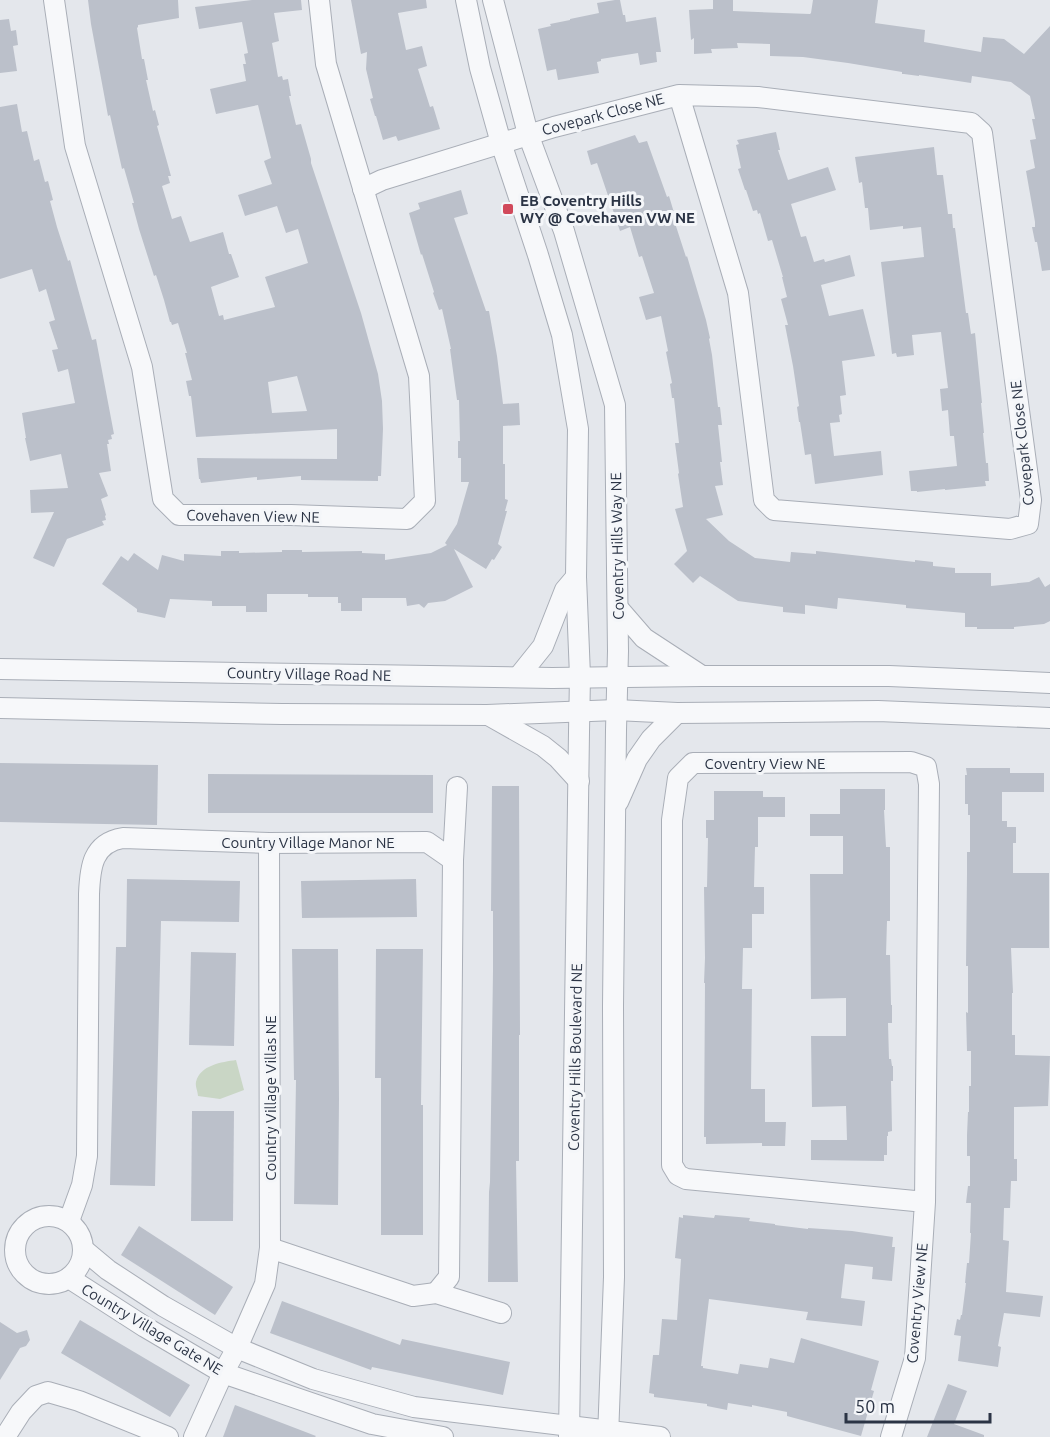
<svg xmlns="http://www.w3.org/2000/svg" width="1050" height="1437" font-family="Ubuntu,sans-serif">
<rect width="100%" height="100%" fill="#e4e7ec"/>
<!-- green -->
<path fill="#c9d6c5" d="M236 1060 244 1090 220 1099 198 1096C198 1092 195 1086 196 1082 200 1065 222 1062 236 1060Z"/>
<!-- building -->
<g fill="#bbc0ca" fill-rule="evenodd">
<path d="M88 0H178L179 18 138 25V27L137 28 142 59H144L148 80H146L153 111 155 110 159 125 157 126 171 176H168L170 183 162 186 172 219 181 216 190 242 223 232 229 254H231L239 277 211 287 219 316 223 315 224 320 275 307 265 277 308 263 298 229 286 233 277 206 245 216 238 195 272 184 264 161 271 158 258 105 216 114 210 89 246 81 243 64H246L244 54 248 53 242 22 199 29 195 7 252 0H301L302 10 274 13 279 41 272 43 278 77 282 76 283 80 288 79 291 96H289L296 125 301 124 311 159V163L361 313 378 374 382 401 383 429 381 476H378V481L301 480V476L257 480V477L201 483 200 479H199L197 458 337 459V429L196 437 191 396H189L186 381 192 380 185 353H187L178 323 172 325 171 322H170L164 300 156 275 154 276 139 229 132 203H134L124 168 122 169 110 115 108 116 106 105 91 24ZM297 376 307 411 272 413 268 382Z"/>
<polygon points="351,0 426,0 427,8 398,13 406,50 422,46 427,66 418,69 430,107 433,106 440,129 398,141 396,136 383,140 376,116 375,116 370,99 373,98 366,69 367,52 361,54"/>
<polygon points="615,0 620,0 623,15 625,15 626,22 656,17 661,52 656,52 657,62 640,65 638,53 601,59 601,61 597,62 599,73 558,80 556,69 547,71 538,29 551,26 550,24 570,20 570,19 599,13 597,3"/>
<polygon points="713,0 733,0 733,11 810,14 811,13 813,0 878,0 875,23 925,30 924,42 981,52 983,37 1004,39 1024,54 1050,26 1050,270 1042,271 1037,242 1035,242 1032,227 1035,227 1035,222 1026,171 1035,168 1030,140 1036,139 1032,119 1035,119 1030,96 1011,82 972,76 971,83 919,75 919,76 904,74 902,74 902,72 848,63 803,57 770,56 770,44 737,43 738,48 711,49 712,53 694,54 694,38 691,40 689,10 713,9"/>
<polygon points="9,19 11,31 16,30 18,45 13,46 17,71 0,73 0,20"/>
<polygon points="17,104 22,132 27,131 34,161 39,159 45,182 48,181 53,200 50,201 57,227 68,261 70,260 92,340 96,339 114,434 111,435 112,439 108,440 109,444 107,444 111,471 99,473 108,496 101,499 106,515 105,516 106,520 102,521 104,525 67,539 54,567 33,558 54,512 31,513 30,490 68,488 61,454 30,461 25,438 26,438 22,413 75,403 68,369 58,372 52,350 58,349 49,322 55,320 46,289 39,292 32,269 0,279 0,107"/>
<polygon points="776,132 780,150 778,150 788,180 828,167 836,190 791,204 801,237 806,236 814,262 824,259 825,262 850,255 855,276 821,285 829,316 863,309 875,356 842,361 846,395 840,396 842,414 839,415 840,422 830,423 834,456 881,451 883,475 815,484 811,454 805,455 800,422 799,422 797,407 799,406 793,366 785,325 788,325 781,299 787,297 782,277 783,277 772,240 768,241 760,213 758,214 757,210 753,211 746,190 745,190 738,169 741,168 736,145 739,144 737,140"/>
<polygon points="635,135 639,143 647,141 667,197 669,196 675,216 673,217 686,257 687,256 706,320 710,338 709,339 712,355 718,407 720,407 722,425 718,425 722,462 720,462 723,485 715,486 723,515 706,519 729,541 755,558 790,562 791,552 816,554 816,551 915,562 915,560 933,562 933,566 955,568 955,573 991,573 991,586 1029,582 1039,577 1045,587 1050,584 1050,621 1044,624 1014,627 1014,629 977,629 977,627 965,627 965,613 906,608 906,605 838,598 837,609 805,605 805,614 783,612 783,607 738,601 700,576 693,583 674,564 687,551 675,509 683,507 678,474 679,473 675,443 679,443 674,398 672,398 670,384 672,383 666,352 668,351 661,316 646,320 639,297 654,293 642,256 639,257 630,227 620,231 597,163 591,165 587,151"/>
<polygon points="934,147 937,175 943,175 948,214 952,214 953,228 955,228 966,313 968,313 971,334 975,333 982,403 981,403 984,433 983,433 986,463 988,463 989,481 985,481 986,486 945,490 945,489 917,492 917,491 911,491 909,471 957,466 954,436 950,436 948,410 942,411 940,389 948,388 941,332 912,335 914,355 897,357 896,353 892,354 881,262 924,257 921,227 903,229 903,226 870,230 868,208 865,208 862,182 859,183 855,157"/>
<polygon points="461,190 468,214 454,218 486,311 489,311 497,356 503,404 519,403 520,425 503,426 503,464 505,464 505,499 508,500 505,511 507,511 498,544 502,547 494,560 492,559 486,569 454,549 473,587 445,601 428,603 424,608 419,604 407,606 406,598 362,598 362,611 341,611 341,603 338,603 338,597 308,597 308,594 267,594 267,612 246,612 246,606 212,606 212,601 170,599 165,618 137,612 137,609 102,584 121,556 128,561 134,553 158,570 162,555 184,561 184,554 221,556 221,551 239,551 239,553 282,552 282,550 302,550 302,552 362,551 362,553 385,554 385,560 431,553 447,545 445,543 457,524 469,482 461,482 461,458 458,458 458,441 460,441 459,400 457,400 450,349 451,349 442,309 439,310 433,293 434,292 422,254 421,255 409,213 420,209 418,203"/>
<polygon points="0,763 158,765 157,825 0,822"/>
<polygon points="966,768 1010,768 1010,773 1044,773 1044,792 1002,792 1002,821 1007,821 1007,827 1016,827 1016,843 1013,843 1013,873 1049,873 1049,948 1011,948 1013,993 1012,993 1012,1035 1015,1035 1015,1055 1050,1056 1048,1106 1014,1107 1014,1159 1017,1159 1017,1181 1011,1181 1010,1208 1004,1208 1003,1240 1009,1241 1006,1292 1043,1296 1040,1317 1004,1313 998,1346 1001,1347 998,1367 958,1361 961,1336 954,1335 957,1319 960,1320 961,1315 962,1315 966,1283 965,1283 967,1263 969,1263 971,1233 970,1233 971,1203 966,1203 968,1186 970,1186 970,1156 967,1156 967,1135 968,1112 969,1112 969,1086 971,1086 971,1051 967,1051 966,1012 968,1013 968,966 966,966 967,874 967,852 970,852 970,815 968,815 968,804 965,804 965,775 967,775"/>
<polygon points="208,774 433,775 433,813 208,813"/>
<polygon points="492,786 519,786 520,1035 519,1035 519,1161 516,1161 518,1282 488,1282 489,1192 490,1182 493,971 493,911 491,911"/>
<polygon points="840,789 885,789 885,810 884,810 886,847 890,847 890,921 887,921 886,955 890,955 891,1005 892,1005 892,1023 888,1023 889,1059 891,1059 892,1066 893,1066 893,1081 891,1081 892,1131 888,1132 888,1136 887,1136 887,1155 884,1155 884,1161 811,1160 811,1140 847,1140 846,1106 812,1107 811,1036 846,1036 846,998 811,999 810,874 843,874 843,836 810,836 810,814 840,814"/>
<polygon points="714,791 763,791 763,797 785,797 785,817 758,817 758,847 755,847 754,887 764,887 764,914 752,914 752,948 743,948 742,989 752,989 751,1089 765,1089 765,1122 786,1122 785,1146 762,1146 762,1143 706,1144 706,1137 704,1137 705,983 704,983 705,958 704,887 707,887 708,838 706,838 706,820 714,820"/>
<polygon points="127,879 240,881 239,922 161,921 155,1186 110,1185 116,947 126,947"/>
<polygon points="416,879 417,917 302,918 301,881"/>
<polygon points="292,949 338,949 339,1099 338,1205 294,1204 296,1080 294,1080"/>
<polygon points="376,949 423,949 421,1105 423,1105 423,1235 381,1235 381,1078 375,1078"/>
<polygon points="191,952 236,953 234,1046 189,1045"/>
<polygon points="192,1111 234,1111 233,1221 191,1221"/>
<polygon points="683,1215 714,1218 715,1215 750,1218 749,1221 775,1224 775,1225 808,1229 808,1228 852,1231 893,1237 892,1247 895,1247 892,1281 872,1279 873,1267 845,1264 841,1298 865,1301 862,1326 806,1320 808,1312 709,1299 701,1366 703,1366 703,1368 738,1374 740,1364 768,1368 770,1358 794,1363 801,1338 879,1361 871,1390 874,1391 861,1436 787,1416 787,1412 752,1405 752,1407 728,1403 727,1410 707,1406 707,1404 654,1397 654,1394 649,1393 653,1355 659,1355 662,1319 677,1320 681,1259 675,1258 679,1217 683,1218"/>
<polygon points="139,1226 233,1287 215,1315 121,1255"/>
<polygon points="282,1301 400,1345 402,1339 510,1362 503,1395 372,1367 371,1370 270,1333"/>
<polygon points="80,1320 190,1385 170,1417 61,1353"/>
<polygon points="0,1322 17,1333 27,1330 30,1340 26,1346 20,1348 0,1380"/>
<polygon points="948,1384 967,1391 954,1424 984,1435 984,1437 927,1437"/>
<polygon points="235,1405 316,1436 315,1437 223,1437"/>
</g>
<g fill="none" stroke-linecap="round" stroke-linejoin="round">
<!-- minor casing -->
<g stroke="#a9aeb7" stroke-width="22">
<g id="minor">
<polyline points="54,0 75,146 142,367 163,499 179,515 291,515 407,519 425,501 419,376 326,64 319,0"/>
<polyline points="466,0 480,68 501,143 538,255 562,335 578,429 576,577 580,676 579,732 569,1437"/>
<polyline points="493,0 528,134 564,231 615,405 618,651 616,730 613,1006 614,1277 608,1437"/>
<polyline points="363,189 382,180 554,127 679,95 758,97 971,123 982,133 1031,500 1028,524 1010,529 774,510 764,500 738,293 679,95"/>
<polyline points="618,608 644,638 702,676"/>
<polyline points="0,669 552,678 702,676 889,676 1050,683"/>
<polyline points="519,676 543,646 565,590 576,577"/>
<polyline points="0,708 282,714 487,715 616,710 677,713 878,711 1050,718"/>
<polyline points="490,716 543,746 558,758 579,781"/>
<polyline points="618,802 637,759 651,739 677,713"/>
<polyline points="453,860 457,787"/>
<circle cx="49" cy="1250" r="34"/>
<path d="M69 1221 82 1185 87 1156 89 894C90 868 92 843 123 838L269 843 427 842 453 860 449 1277 436 1293"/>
<polyline points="270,1248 413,1296 436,1293 501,1313"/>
<polyline points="84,1250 108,1270 163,1306 237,1348 313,1379 414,1407 660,1437"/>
<polyline points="69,1278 145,1327 223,1373 372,1424 443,1437"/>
<polyline points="5,1437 21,1412 36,1396 48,1392 79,1401 168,1437"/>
<polyline points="194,1437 223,1373 237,1348 265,1284 270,1248 269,843"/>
<polyline points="891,1437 915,1358 925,1202 929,784 926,767 911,762 693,763 678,778 672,820 672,1165 678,1175 686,1179 925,1202"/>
</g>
</g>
<!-- minor -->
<use href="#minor" stroke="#f7f8fa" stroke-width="20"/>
</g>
<!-- markers -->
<rect fill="#d1495b" stroke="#f4f6f9" stroke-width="2" x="502" y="203" width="12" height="12" rx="3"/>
<g text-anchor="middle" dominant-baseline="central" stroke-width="6" stroke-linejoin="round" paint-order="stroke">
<!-- street labels -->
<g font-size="15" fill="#2b3445" stroke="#f4f6f9">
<text transform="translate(603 114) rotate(-15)">Covepark Close NE</text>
<text transform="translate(1022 443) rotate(-96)">Covepark Close NE</text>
<text transform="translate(253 516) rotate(1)">Covehaven View NE</text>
<text transform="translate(617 546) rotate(-91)">Coventry Hills Way NE</text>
<text transform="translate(309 674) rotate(1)">Country Village Road NE</text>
<text x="765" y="763">Coventry View NE</text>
<text x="308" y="842">Country Village Manor NE</text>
<text transform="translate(575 1057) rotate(-89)">Coventry Hills Boulevard NE</text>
<text transform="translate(270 1098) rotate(-90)">Country Village Villas NE</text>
<text transform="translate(917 1303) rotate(-85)">Coventry View NE</text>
<text transform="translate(152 1329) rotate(31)">Country Village Gate NE</text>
</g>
<!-- poi labels -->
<g font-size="15" font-weight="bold" fill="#2b3445" stroke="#f4f6f9" text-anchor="start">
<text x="520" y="200">EB Coventry Hills<tspan x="520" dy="17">WY @ Covehaven VW NE</tspan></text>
</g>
</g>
<!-- scale -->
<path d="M846 1413v9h144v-9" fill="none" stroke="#2b3445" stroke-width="3"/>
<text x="855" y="1413" font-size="18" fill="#2b3445" stroke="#f4f6f9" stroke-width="4.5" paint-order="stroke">50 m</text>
</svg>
